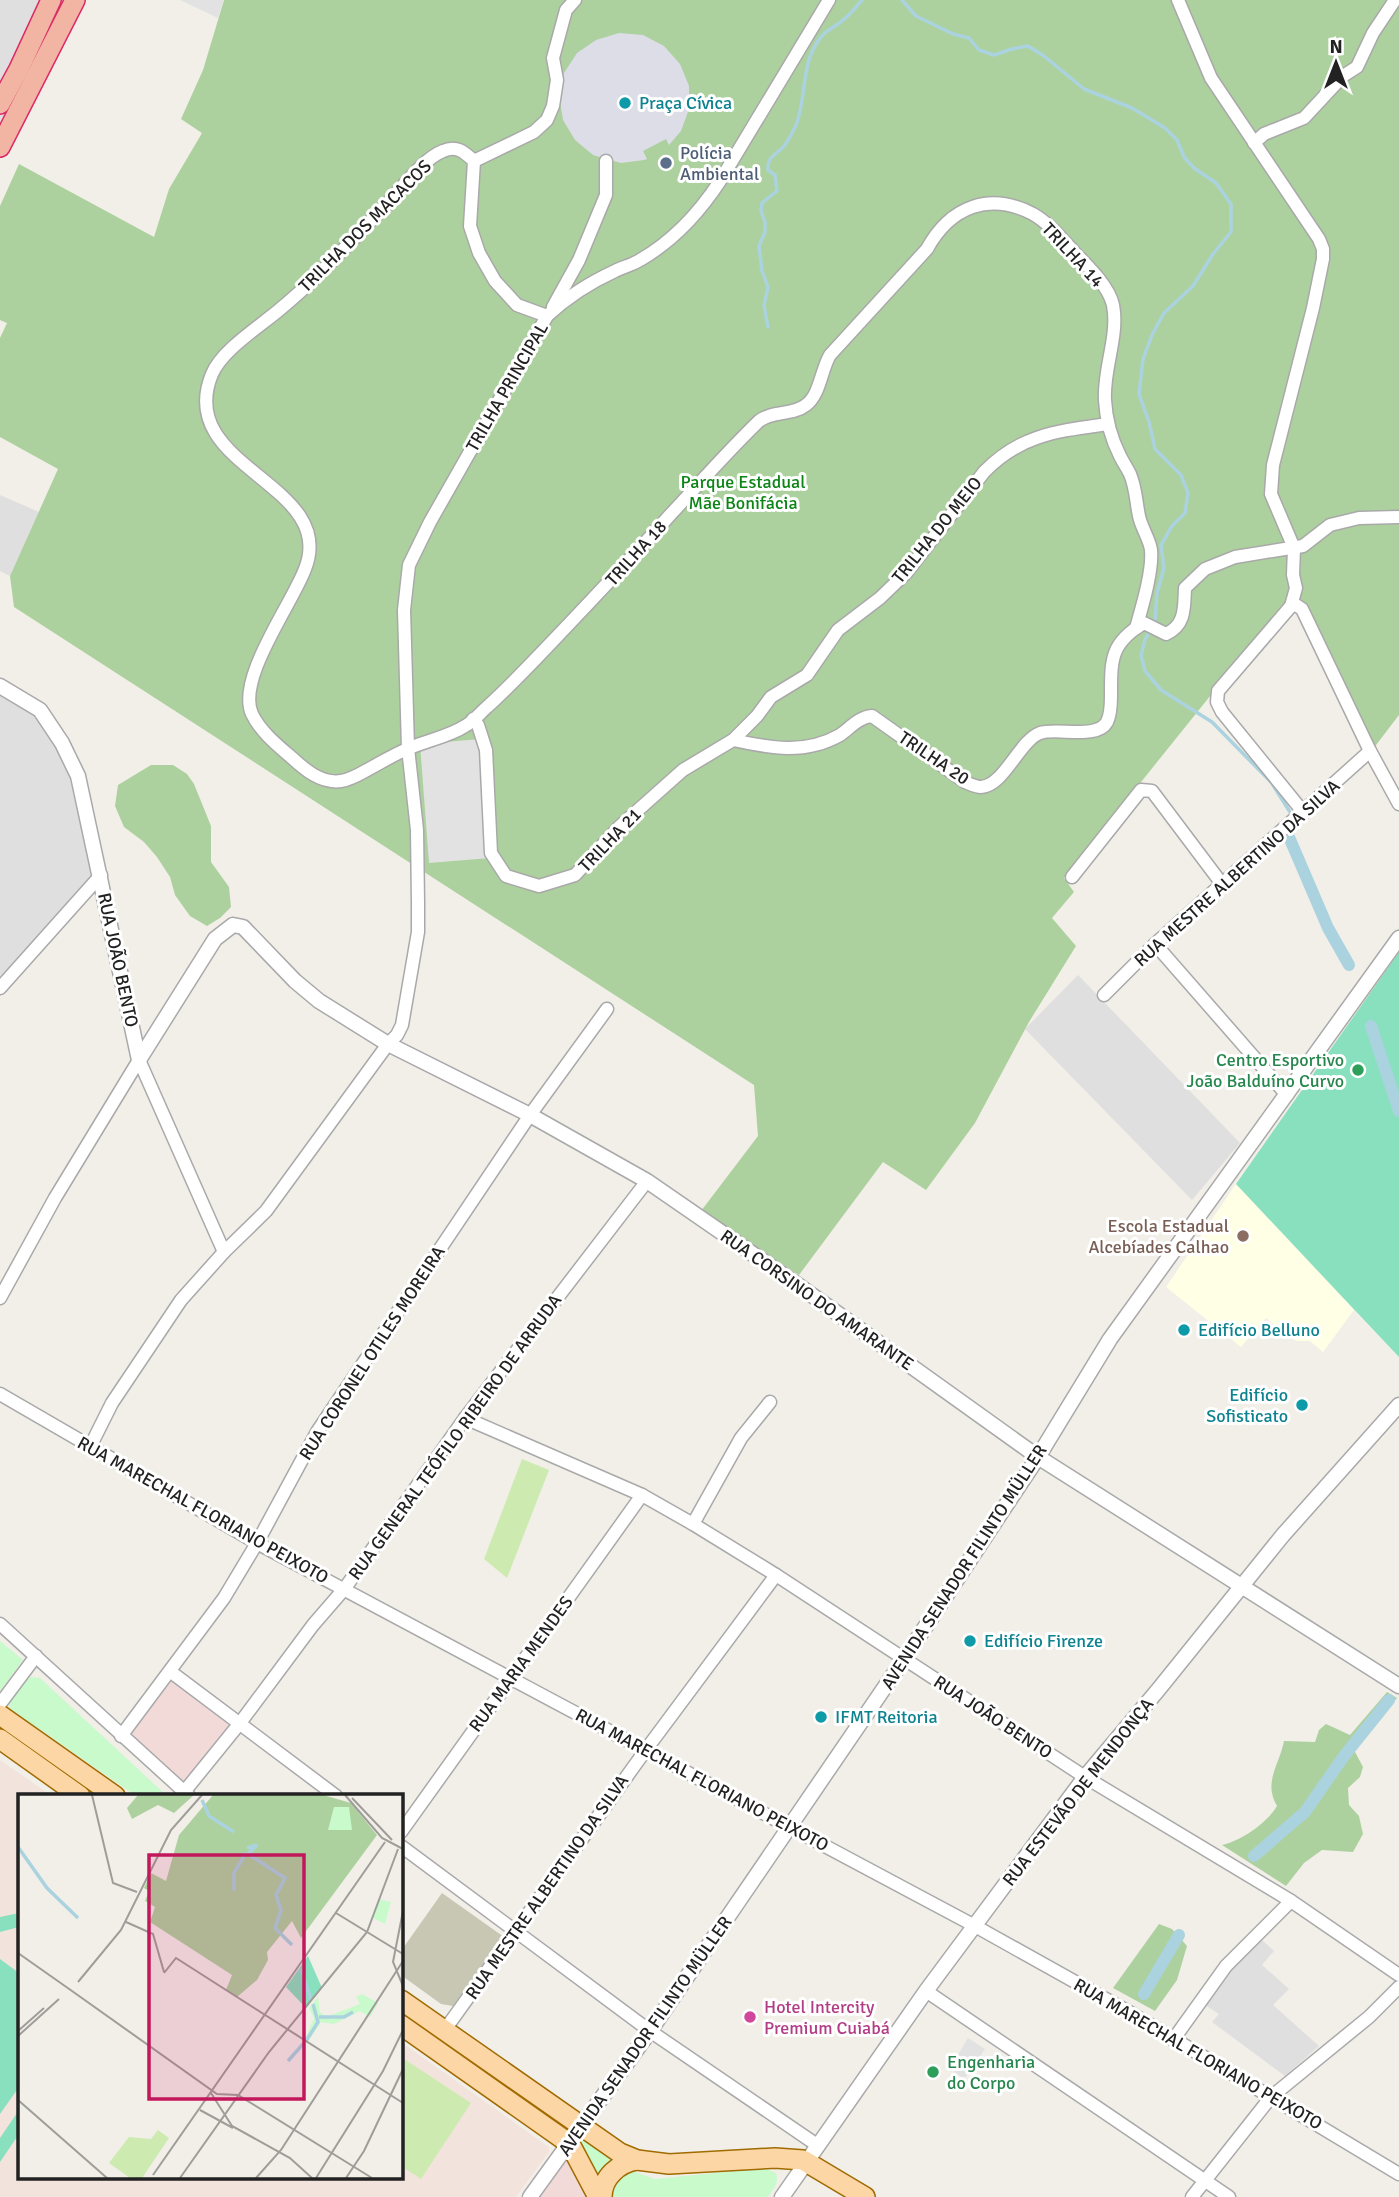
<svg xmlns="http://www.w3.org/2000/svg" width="1399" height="2197" font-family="Signika,sans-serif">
<rect width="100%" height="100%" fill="#f2efe9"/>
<!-- residential -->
<g fill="#e0dfdf">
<polygon points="0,0 63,0 0,122"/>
<polygon points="0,495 39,512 10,576 0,571"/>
<polygon points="0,696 35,716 56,743 69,775 93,875 0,980"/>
<polygon points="1078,975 1240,1143 1192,1200 1025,1029"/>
<polygon points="1260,1938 1274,1951 1262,1965 1289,1989 1273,2005 1319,2046 1285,2076 1212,2022 1219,2014 1205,2005 1228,1970"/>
</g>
<!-- commercial -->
<g fill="#f2dad9">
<polygon points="174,1678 234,1723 183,1788 127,1737"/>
<polygon points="567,2160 587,2197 540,2197"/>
</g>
<!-- education -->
<polygon fill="#ffffe5" points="1236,1184 1354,1310 1323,1352 1310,1341 1296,1341 1266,1318 1241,1347 1166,1287"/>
<!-- military -->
<polygon fill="#f3e3dd" points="0,1760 52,1796 19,1796 19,2178 401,2178 401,2042 549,2147 549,2152 516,2197 0,2197"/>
<!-- construction -->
<polygon fill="#c7c7b4" points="442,1893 504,1937 453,2006 441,2004 401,1975 401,1951"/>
<!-- grass -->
<g fill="#cdebb0">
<polygon points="522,1459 549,1470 507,1578 484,1559"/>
<polygon points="401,2057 471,2103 421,2179 401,2166"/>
</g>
<!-- forest -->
<g fill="#add19e">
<polygon points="224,0 1399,0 1399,715 1373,749 1296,589 1064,878 1074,892 1052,918 1076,946 1029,1022 975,1123 926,1190 883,1162 799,1275 701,1211 758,1136 754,1085 14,607 10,576 58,469 0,437 0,338 7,323 0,320 0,206 19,164 154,237 169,189 202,133 181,119 203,70"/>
<polygon points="151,765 173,765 187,774 194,784 211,826 211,862 229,887 231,907 220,918 207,926 190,916 175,895 170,877 157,857 144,842 124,827 115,806 118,785"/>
<path d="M1387 1692 1397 1698 1354 1750 1363 1767 1360 1777 1348 1788 1349 1805 1359 1816 1363 1834 1353 1852 1322 1850 1304 1863 1286 1886 1222 1845C1241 1841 1267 1823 1277 1806 1263 1782 1279 1766 1284 1741L1315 1742 1319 1730 1326 1724 1350 1735Z"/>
<polygon points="1159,1924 1172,1929 1187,1946 1177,1980 1155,2011 1113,1988"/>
</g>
<!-- park -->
<g fill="#c8facc">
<polygon points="0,1641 23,1660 0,1691"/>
<polygon points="30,1677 40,1678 167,1796 136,1796 9,1708 9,1703"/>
<polygon points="583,2138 612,2157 598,2178 577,2147"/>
<path d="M764 2168 776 2173C779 2184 774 2189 768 2197H609L621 2173 632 2171 655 2179Z"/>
</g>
<!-- pitch -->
<g fill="#88e0be">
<polygon points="1399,952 1399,1357 1236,1184"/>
<polygon points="19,1913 19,1927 0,1932 0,1917"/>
<polygon points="0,1959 19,1973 19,2087 0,2114"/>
<polygon points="19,2110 19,2134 0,2162 0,2138"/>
</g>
<!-- parking -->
<g fill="#e2e2e2">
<polygon points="180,0 224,0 218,18"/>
<polygon points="481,739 490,858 429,863 420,744"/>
<polygon points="968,2038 985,2049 964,2079 950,2068"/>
</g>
<!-- plaza -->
<polygon fill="#dddde8" points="619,33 643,35 664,46 680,64 689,86 689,109 681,131 669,145 666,139 643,151 647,159 644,160 621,163 593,155 575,140 563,120 559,96 564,73 577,53 596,40"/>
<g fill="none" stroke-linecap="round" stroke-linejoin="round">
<!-- stream -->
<g stroke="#aad3df" stroke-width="3.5">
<polyline points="902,0 916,16 953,34 969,38 979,50 994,55 1012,49 1028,46 1044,56 1084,89 1132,108 1165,128 1177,140 1184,157 1194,168 1216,183 1231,204 1231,232 1213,254 1193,286 1164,313 1152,335 1143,359 1139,394 1149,422 1155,449 1181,475 1188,493 1185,513 1172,526 1161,545 1164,568 1157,593 1155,620 1145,640 1141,655 1145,671 1161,690 1212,722 1271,782 1290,812"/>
<path d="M768 327 764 306 768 287 762 271 759 246 765 232V222L761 211 762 203 777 191 775 175 768 170C767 155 777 155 785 145 789 139 793 132 796 125 807 98 800 62 821 37 826 30 837 26 843 20 850 15 856 7 862 0"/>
</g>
<!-- canal -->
<g stroke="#aad3df" stroke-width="12">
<polyline points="1289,837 1328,928 1349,965"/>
<polyline points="1371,1026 1399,1111"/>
<polyline points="1254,1856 1305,1812 1344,1756 1389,1700"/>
<polyline points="1144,1994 1179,1935"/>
</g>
<!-- minor casing -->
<g stroke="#a9a9a9" stroke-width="15">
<g id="minor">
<polyline points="1178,0 1211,78 1319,239 1323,249 1323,259 1313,308 1273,465 1271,494 1294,548 1293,575 1296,588 1291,606 1218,691 1217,702 1222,712 1304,813"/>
<polyline points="1254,143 1264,134 1304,118 1343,76 1357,67 1373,33 1395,0"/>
<polyline points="474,161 534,132 547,120 553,106 557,80 553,58 566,10 575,0"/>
<polyline points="553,307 579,260 606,195 606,161"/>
<path d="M547 316 517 305 495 281 479 253 470 226 474 161C464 152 457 145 443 151 424 158 401 189 386 205 351 241 318 278 279 310 259 327 222 350 212 374 173 468 339 483 305 569 292 604 236 679 252 714 260 731 277 745 291 757 304 769 321 784 341 781 349 780 360 774 367 770 382 762 396 753 412 747 429 740 450 736 465 726 473 722 480 713 487 707 508 688 528 667 548 646 589 603 630 560 670 515 699 484 728 451 759 421 773 410 792 416 806 405 820 395 821 370 830 355L927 249C950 207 989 191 1033 214 1049 223 1064 241 1076 254 1089 267 1109 287 1113 305 1119 336 1103 369 1105 400 1106 420 1111 438 1120 456 1123 462 1127 468 1130 474 1136 488 1136 502 1139 516 1141 527 1150 540 1151 550 1153 571 1142 607 1136 628"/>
<polyline points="1291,606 1296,605 1302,609 1370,751 1399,804"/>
<path d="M473 719 478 725 486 750 491 853 506 876 539 886 575 875 619 827 683 770 733 740 757 716 771 697 807 675 838 630 880 598 907 572 984 472C1021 434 1058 431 1108 424"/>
<path d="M733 740C770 748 805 755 840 735 850 728 859 717 872 716L965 782C970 784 976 787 981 787 1004 786 1019 741 1040 733 1057 727 1097 740 1107 722 1111 714 1111 704 1111 696 1111 660 1110 643 1144 623L1166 634C1186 625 1184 607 1185 588L1205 569 1235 557 1303 546 1330 525 1359 518 1399 517"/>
<polyline points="1072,877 1141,790 1152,791 1222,884"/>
<polyline points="1155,944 1287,1095"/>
<polyline points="0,988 101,875"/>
<polyline points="1104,995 1155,944 1370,751"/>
<polyline points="139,1060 224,1252"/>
<polyline points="0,1298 55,1198 139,1060"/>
<polyline points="0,1394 257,1543 975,1926 1129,2012 1399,2174"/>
<polyline points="465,1418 642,1495 693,1524 776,1575 1085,1777 1291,1901 1399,1975"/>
<path d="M90 1447 112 1403 181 1300 224 1252 266 1211 388 1044 397 1035 402 1025 418 932V903L417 830 408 748 404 610 409 565 430 522 547 316C566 298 591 282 615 271 623 267 632 265 640 260 673 241 699 213 720 181L829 0"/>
<polyline points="693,1524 741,1438 770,1402"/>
<polyline points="0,1624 189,1796"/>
<polyline points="171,1672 336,1796"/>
<polyline points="0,1704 36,1656"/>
<polyline points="121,1736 224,1598 257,1543 317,1432 530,1115 607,1009"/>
<polyline points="184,1792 240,1723 313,1625 345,1588 465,1418 647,1181"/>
<polyline points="401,1832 642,1495"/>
<polyline points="401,1846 650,2031 817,2145"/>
<polyline points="926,1991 1229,2197"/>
<polyline points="444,2031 645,1751 776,1575"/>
<polyline points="1173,2040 1226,1966 1291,1901"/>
<polyline points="1192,2197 1271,2097 1369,2017 1399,1987"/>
</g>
</g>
<!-- tertiary casing -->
<g stroke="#a9a9a9" stroke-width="17">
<g id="tertiary">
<polyline points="0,686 40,710 62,743 78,776 139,1060"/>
<polyline points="139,1060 215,939 233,925 243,927 295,981 319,1001 388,1044 530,1115 647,1181 795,1283 1038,1457 1399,1686"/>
<polyline points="530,2197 650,2031 904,1659 1038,1457 1110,1339 1399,938"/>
<polyline points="782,2197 926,1991 1085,1777 1158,1690 1283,1535 1399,1405"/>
</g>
</g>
<!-- primary casing -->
<g stroke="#a06b00" stroke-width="22">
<g id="primary">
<polyline points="0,1715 115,1796"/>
<polyline points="0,1739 80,1796"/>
<polyline points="401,2000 620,2153 637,2160 669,2164 775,2158 803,2160 865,2197"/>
<polyline points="401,2025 570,2144 598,2197"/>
<path d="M602 2197C602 2177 619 2163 637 2160"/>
</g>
</g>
<!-- trunk casing -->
<g stroke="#dc2a67" stroke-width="22">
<g id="trunk">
<polyline points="0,104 19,69 51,0"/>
<polyline points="0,147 75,0"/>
</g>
</g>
<!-- minor -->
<use href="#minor" stroke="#fff" stroke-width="12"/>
<!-- tertiary -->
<use href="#tertiary" stroke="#fff" stroke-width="14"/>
<!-- primary -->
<use href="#primary" stroke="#fcd6a4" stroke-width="19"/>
<!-- trunk -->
<use href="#trunk" stroke="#f2b4a3" stroke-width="19"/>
</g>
<!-- markers -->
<g fill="#0f9aa8" stroke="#fff" stroke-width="2.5">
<circle cx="625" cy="103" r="7"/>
<circle cx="1184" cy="1330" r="7"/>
<circle cx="1302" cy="1405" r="7"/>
<circle cx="970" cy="1641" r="7"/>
<circle cx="821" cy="1717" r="7"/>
</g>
<circle fill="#5c6f8a" stroke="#fff" stroke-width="2.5" cx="666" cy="163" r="7"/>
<g fill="#2e9e5b" stroke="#fff" stroke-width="2.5">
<circle cx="1358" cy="1070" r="7"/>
<circle cx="933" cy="2072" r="7"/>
</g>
<circle fill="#8d6e63" stroke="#fff" stroke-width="2.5" cx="1243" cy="1236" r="7"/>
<circle fill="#d1479c" stroke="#fff" stroke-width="2.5" cx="750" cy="2017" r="7"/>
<g text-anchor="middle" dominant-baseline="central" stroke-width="6" stroke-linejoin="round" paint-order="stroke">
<!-- culture labels -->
<g font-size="18" fill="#0d838f" stroke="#fff" text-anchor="start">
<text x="639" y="103">Praça Cívica</text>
<text x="1198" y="1330">Edifício Belluno</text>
<text x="1288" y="1395" text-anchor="end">Edifício<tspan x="1288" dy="21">Sofisticato</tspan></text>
<text x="984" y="1641">Edifício Firenze</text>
<text x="835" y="1717">IFMT Reitoria</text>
</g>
<!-- service labels -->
<g font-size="18" fill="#4e5e75" stroke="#fff" text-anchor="start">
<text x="680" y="153">Polícia<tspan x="680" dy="21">Ambiental</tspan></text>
</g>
<!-- street labels -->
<g font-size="18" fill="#222" stroke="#fff">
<text transform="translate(365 226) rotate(-45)">TRILHA DOS MACACOS</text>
<text transform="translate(1073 255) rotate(47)">TRILHA 14</text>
<text transform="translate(507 387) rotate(-60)">TRILHA PRINCIPAL</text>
<text transform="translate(937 530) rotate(-51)">TRILHA DO MEIO</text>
<text transform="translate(636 553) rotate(-48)">TRILHA 18</text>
<text transform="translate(934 758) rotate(34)">TRILHA 20</text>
<text transform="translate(610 840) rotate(-46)">TRILHA 21</text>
<text transform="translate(1237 873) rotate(-42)">RUA MESTRE ALBERTINO DA SILVA</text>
<text transform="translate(118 960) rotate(78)">RUA JOÃO BENTO</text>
<text transform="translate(817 1300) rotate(35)">RUA CORSINO DO AMARANTE</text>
<text transform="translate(372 1353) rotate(-57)">RUA CORONEL OTILES MOREIRA</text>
<text transform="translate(455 1437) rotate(-54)">RUA GENERAL TEÓFILO RIBEIRO DE ARRUDA</text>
<text transform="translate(203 1510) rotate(29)">RUA MARECHAL FLORIANO PEIXOTO</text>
<text transform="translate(964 1567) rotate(-57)">AVENIDA SENADOR FILINTO MÜLLER</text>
<text transform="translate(521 1664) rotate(-54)">RUA MARIA MENDES</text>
<text transform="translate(993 1717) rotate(33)">RUA JOÃO BENTO</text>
<text transform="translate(702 1780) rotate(28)">RUA MARECHAL FLORIANO PEIXOTO</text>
<text transform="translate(1078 1792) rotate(-52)">RUA ESTEVÃO DE MENDONÇA</text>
<text transform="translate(547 1887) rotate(-55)">RUA MESTRE ALBERTINO DA SILVA</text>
<text transform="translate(645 2036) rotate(-55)">AVENIDA SENADOR FILINTO MÜLLER</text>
<text transform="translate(1198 2054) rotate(30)">RUA MARECHAL FLORIANO PEIXOTO</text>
</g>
<!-- park labels -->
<g font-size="18" fill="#0c8416" stroke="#fff">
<text x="743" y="482">Parque Estadual<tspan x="743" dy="21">Mãe Bonifácia</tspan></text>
</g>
<!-- leisure labels -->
<g font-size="18" fill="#27864d" stroke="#fff" text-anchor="end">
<text x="1344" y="1060">Centro Esportivo<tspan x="1344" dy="21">João Balduíno Curvo</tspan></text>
<text x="947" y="2062" text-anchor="start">Engenharia<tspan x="947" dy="21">do Corpo</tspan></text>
</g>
<!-- education labels -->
<g font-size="18" fill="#785e54" stroke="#fff" text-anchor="end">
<text x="1229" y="1226">Escola Estadual<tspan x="1229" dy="21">Alcebíades Calhao</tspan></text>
</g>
<!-- hotel labels -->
<g font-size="18" fill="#b23c85" stroke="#fff" text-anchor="start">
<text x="764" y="2007">Hotel Intercity<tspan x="764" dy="21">Premium Cuiabá</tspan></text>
</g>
</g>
<!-- overview -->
<g transform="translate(18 1794)">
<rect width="385" height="385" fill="#f2efe9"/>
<path d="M140 336 151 344 124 384H112L91 369 111 343 133 345Z" fill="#cdebb0"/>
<path d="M120 1H176L156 19 140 11 114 25 109 14ZM195 1H305L333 9 359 41 283 144 274 127 249 158 250 166 239 186 219 203 208 196 214 181 132 128 137 113 127 107 131 97 126 94 133 79 148 87 161 41Z" fill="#add19e"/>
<path d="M316 13H331L334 36H310ZM360 105 373 108 367 130 355 124ZM344 200 360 209 352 223 342 217 316 230 303 228 289 249 286 247 296 224 291 214 300 203 302 218 308 223 342 210 338 203Z" fill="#c8facc"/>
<path d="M290 162 304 194 288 214 268 193Z" fill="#88e0be"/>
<path fill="none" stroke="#aad3df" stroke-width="3.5" d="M184 6 191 22 216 38M0 53 29 94 60 124M229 54 239 51 230 60 267 84 258 101 263 116 257 134 274 151M216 97V79L228 59M283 175 293 206M301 223H326L335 218M288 247 300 228 295 210M270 267 285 250"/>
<path fill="none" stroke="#9f9d99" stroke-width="2" d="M74 1 95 89 119 98M327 1 364 44 385 55M334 4 374 46M385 117 375 168 385 192M318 119 385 160M108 128 135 140 146 178M0 159 54 197M146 179 158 164 385 309M60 188 103 136 153 36 184 1M54 197 199 300 220 301 354 384M0 237 26 214M0 242 41 205M193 299 214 332 272 364 294 384M0 306 89 384M182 316 215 334M135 381 367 48M162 384 251 258 349 138 380 55M238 384 263 356 385 167M298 384 365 277 385 236M328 384 346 357 385 275"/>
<path fill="#c2185b" fill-opacity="0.15" stroke="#c2185b" stroke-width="3.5" d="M131 61H286V305H131Z"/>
<rect width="385" height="385" fill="none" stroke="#222" stroke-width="3.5"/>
</g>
<!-- north arrow -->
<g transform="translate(1336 63)" stroke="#ffffff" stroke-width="5" paint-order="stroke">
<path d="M0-5L12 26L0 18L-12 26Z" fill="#222222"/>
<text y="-10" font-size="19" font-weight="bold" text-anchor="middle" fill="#222222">N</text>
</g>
</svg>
